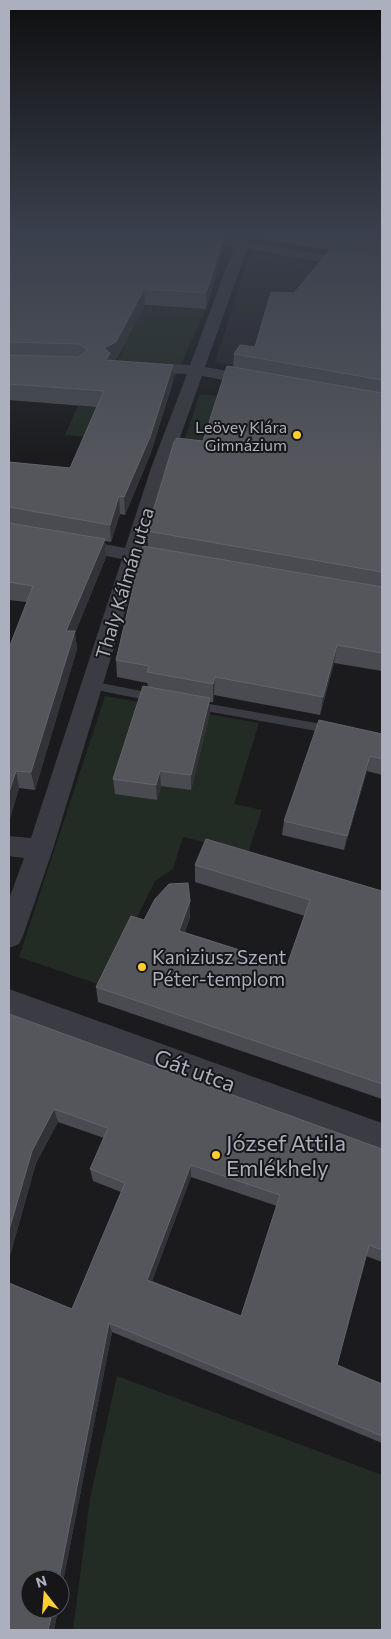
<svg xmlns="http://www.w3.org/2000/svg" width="391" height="1639" font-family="Commissioner,sans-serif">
<rect width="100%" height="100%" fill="#1b1b1d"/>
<!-- built -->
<polygon fill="#27262b" points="250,251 382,275 382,393 215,362"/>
<!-- green -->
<g fill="#222c24">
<polygon points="281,269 305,272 290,294 276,292"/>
<polygon points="241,296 260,298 256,312 237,311"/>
<polygon points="142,305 206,309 173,382 110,377"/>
<polygon points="200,394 220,396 201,455 180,453"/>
<polygon points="78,406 163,412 154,443 65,435"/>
<polygon points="105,696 259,723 234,804 262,810 248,853 183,837 173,869 155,881 103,986 19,957"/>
<polygon points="117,1376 382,1475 382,1630 73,1630 90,1499"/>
</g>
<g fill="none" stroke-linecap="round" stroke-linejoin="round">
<!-- lane -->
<g fill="#3b3c43" fill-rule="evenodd">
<polygon points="91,681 156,694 162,698 156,702 87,688 85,685"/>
<polygon points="193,701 333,726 339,730 333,734 189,708 187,705 189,702"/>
</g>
<!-- street -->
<g fill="#3b3c43" fill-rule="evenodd">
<polygon points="240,233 252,233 249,242 382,265 382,273 247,249 205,367 257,376 265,381 257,386 202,376 169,468 144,551 156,554 159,558 156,562 140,562 53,849 23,936 19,944 9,948 9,899 24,858 9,856 9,836 31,838 122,559 9,538 9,526 125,548 151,468 187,374 138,372 130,367 138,362 190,365 234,247 222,245 221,242 227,238 237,240"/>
<polygon points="9,989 382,1123 382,1155 9,1015"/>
</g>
</g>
<!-- wall -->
<g fill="#494b50" fill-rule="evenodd">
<polygon points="9,233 239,233 236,237 225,236 224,247 206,309 145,305 117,358 112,361 173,382 150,455 125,515 120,514 111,542 105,541 106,557 75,633 77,649 35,790 19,788 9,822 26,602 9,600 9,462 70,468 96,407 9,400"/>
<polygon points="252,233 382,233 382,671 334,663 320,715 214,695 213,702 210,702 210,713 191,790 161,786 157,800 115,794 113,779 148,686 147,683 117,677 116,660 148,547 147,531 203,441 233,367 234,354 255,347 294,293 330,250 253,238"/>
<polygon points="382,734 382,775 367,771 344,850 282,835 284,821"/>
<polygon points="195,865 382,891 382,1099 98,1002 96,987 144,920 190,901 190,917 185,932 287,965 305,916 195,882"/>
<path d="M9 1014 382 1149V1262L366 1256 337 1365 382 1384V1443L112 1332 60 1597V1579H30V1609H58L54 1630H9V1283L72 1309 121 1192 93 1181 90 1169 104 1138 58 1122 36 1163 9 1259ZM191 1177 277 1206 241 1316 152 1281Z"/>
</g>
<!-- shaded-wall -->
<g fill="#323337">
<polygon points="225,233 224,247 206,309 206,293"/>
<polygon points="144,289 145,305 117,358 110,362 107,377 104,348"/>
<polygon points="173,365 173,382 150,455 125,515 124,497"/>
<polygon points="119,496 120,514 111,542 110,525"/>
<polygon points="105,539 106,557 75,633 77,649 35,790 31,772 66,631"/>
<polygon points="337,645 334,663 320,715 323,697"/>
<polygon points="215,677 214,695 213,702 213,684"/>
<polygon points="210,698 210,713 191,790 191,775"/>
<polygon points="370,756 367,771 344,850 347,836"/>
<polygon points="16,771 19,788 9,822 9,792"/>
<polygon points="160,771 161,786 157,800 156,785"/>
<polygon points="190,901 190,917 180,947 179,931"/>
<polygon points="54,1109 58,1122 36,1163 9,1259 9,1230 32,1151"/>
<polygon points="191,1165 191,1177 149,1289 147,1280"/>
<polygon points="109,1323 112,1332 60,1597 60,1579 59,1579"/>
<polygon points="53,1609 58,1609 54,1630 48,1630"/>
</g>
<!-- building -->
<g fill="#54565c" stroke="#62646b" fill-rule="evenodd">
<polygon points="9,233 225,233 206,293 144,289 116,342 104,348 110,353 106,360 173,365 150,437 124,497 119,496 110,525 9,507 9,462 70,468 104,391 9,384 9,355 78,357 88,350 79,344 9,342"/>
<polygon points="316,233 382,233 382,249 339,240 341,237"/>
<polygon points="330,250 382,259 382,380 234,354 240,345 255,347 271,292 294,293"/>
<polygon points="227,366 382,393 382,572 147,531 174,442 177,438 203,441"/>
<polygon points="9,523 105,539 66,631 75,631 31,772 16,771 9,792 9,648 33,586 9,582"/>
<polygon points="143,546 382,587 382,653 337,645 323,697 215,677 213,684 147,672 149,666 116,660"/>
<polygon points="143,686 210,698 191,775 160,771 156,785 113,779"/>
<polygon points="319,720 382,734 382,759 370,756 347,836 284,821"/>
<polygon points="206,839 382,891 382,1084 96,987 131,916 144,920 155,899 169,884 188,883 190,901 179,931 287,965 310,900 195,865"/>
<path d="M9 1014 382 1149V1250L369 1245 337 1365 382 1384V1436L109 1323 59 1579H30V1609H53L48 1630H9V1283L72 1309 125 1183 90 1169 108 1128 54 1109 32 1151 9 1230ZM191 1165 280 1195 241 1316 147 1280Z"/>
</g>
<!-- sky -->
<linearGradient id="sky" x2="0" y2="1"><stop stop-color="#0f0f10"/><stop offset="0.5" stop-color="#393f4c"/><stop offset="1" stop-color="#393f4c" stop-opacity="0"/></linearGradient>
<rect width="391" height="462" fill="url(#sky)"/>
<!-- markers -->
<g fill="#ffce31" stroke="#161618" stroke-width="2">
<circle cx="297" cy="435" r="5"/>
<circle cx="142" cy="967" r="5"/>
<circle cx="216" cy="1155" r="5"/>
</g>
<g text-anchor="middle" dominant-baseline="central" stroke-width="4" stroke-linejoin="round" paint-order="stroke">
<!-- far-poi labels -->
<g font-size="16" fill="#acb0be" stroke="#161618" text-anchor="end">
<text x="287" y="426">Leövey Klára<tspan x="287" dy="18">Gimnázium</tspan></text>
</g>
<!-- street labels -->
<g font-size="19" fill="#acb0be" stroke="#161618">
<text transform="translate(124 583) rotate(-73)">Thaly Kálmán utca</text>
</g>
<!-- poi labels -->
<g font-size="19" fill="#acb0be" stroke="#161618" text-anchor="start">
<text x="152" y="956">Kaniziusz Szent<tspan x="152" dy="22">Péter-templom</tspan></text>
</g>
<!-- near-street labels -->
<g font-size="22" fill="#acb0be" stroke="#161618">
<text transform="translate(195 1070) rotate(20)">Gát utca</text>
</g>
<!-- near-poi labels -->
<g font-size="22" fill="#acb0be" stroke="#161618" text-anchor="start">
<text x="226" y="1142">József Attila<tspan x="226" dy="25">Emlékhely</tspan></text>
</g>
</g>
<!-- border -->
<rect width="391" height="1639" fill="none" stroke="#acb0be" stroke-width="20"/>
<!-- north arrow -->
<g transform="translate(45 1594) rotate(343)"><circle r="24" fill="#161618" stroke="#52545a"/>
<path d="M0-4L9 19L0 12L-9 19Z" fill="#ffce31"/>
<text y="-8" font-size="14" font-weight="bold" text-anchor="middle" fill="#acb0be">N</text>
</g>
</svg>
